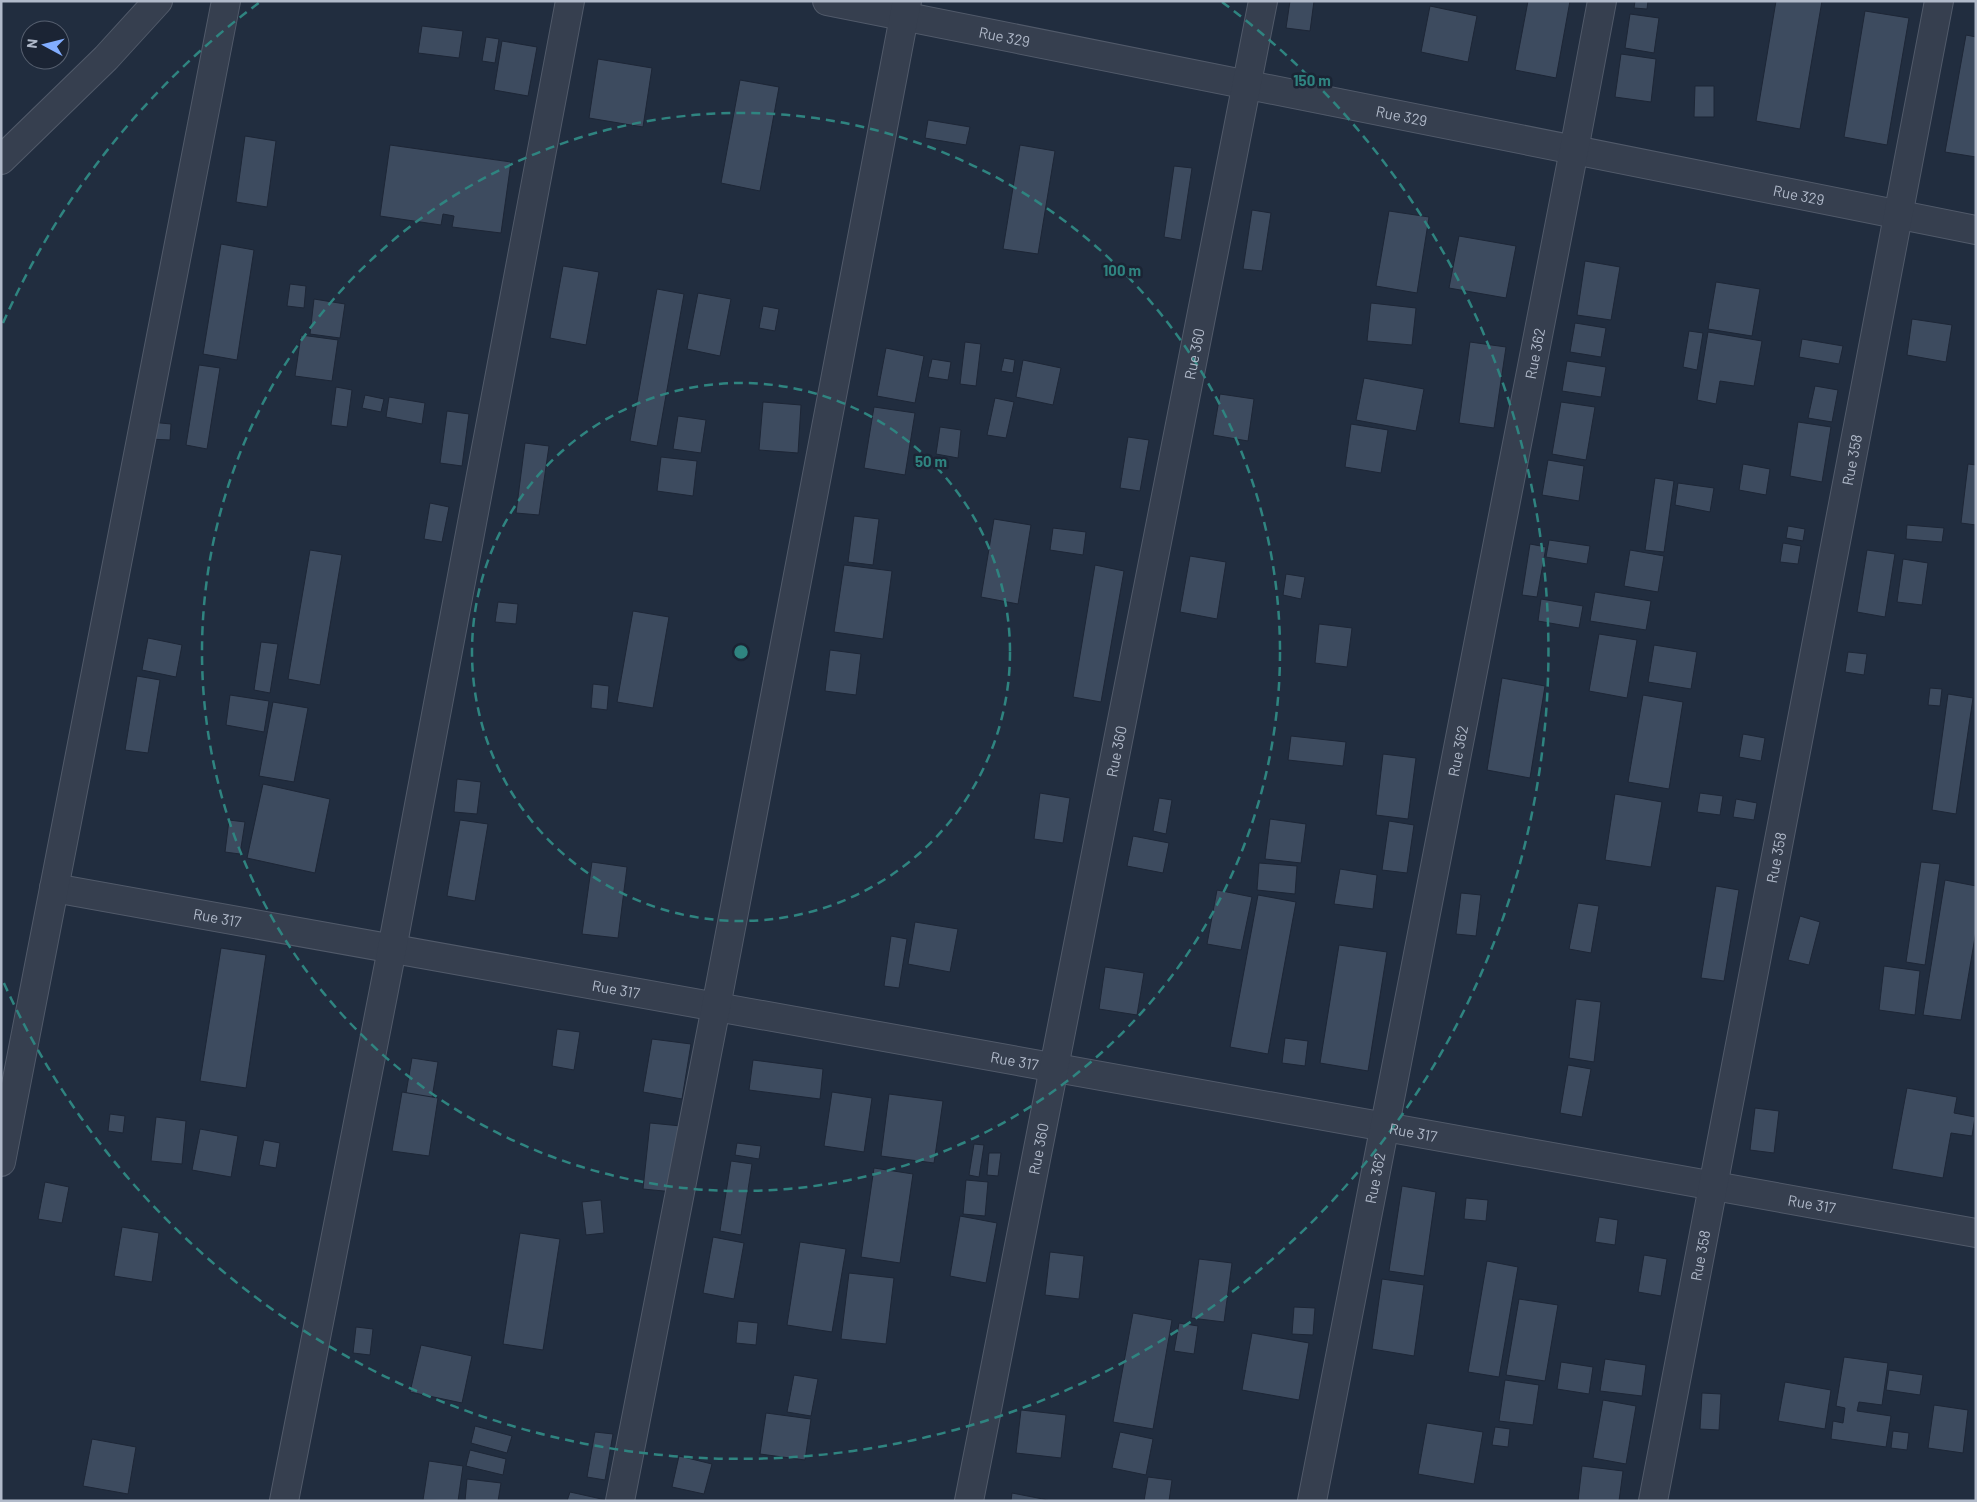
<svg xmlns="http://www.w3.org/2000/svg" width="1977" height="1502" font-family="Barlow,sans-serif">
<rect width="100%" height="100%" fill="#212d3f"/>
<!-- building -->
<g fill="#3d4b5f" stroke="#1d2636">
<polygon points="1290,1 1314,1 1310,31 1286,28"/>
<polygon points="1528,1 1570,1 1556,78 1515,70"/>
<polygon points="1635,1 1648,1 1647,9 1634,8"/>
<polygon points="1776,1 1822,1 1800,129 1756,121"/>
<polygon points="1430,6 1477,16 1468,62 1421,52"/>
<polygon points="1865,11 1909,18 1887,145 1844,137"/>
<polygon points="1630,14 1659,18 1654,53 1625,48"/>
<polygon points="422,26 463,31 459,58 418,53"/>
<polygon points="1966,35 1976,37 1976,157 1945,152"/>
<polygon points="486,37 499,39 495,63 482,61"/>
<polygon points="502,41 537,47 528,96 494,90"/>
<polygon points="1621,54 1656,59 1651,102 1615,97"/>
<polygon points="598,59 652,68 643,127 589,118"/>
<polygon points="740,80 779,87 760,191 721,183"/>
<polygon points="1695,86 1714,86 1714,117 1694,117"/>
<polygon points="928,120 970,127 966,145 925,138"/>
<polygon points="245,136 276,141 267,207 236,202"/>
<polygon points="390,145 511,162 501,233 452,227 454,216 443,214 441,225 380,216"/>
<polygon points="1020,145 1055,151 1038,254 1003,249"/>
<polygon points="1174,166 1192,168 1181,240 1164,237"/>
<polygon points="1252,210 1271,213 1262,271 1243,269"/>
<polygon points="1389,211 1429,217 1417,293 1376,286"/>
<polygon points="1459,236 1516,246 1506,298 1449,288"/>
<polygon points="221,244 254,250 237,360 203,354"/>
<polygon points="1585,261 1620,267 1611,320 1577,315"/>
<polygon points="563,266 599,272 586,345 550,338"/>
<polygon points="1716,282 1760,289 1752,336 1708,329"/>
<polygon points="290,284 306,286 304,308 287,306"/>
<polygon points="657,289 684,294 657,446 630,441"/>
<polygon points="698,293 731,299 720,356 687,349"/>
<polygon points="314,299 345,304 340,338 310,334"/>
<polygon points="1371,303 1416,308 1412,345 1367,341"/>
<polygon points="763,306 779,309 775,331 759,328"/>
<polygon points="1912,319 1952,325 1946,362 1907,355"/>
<polygon points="1575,323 1606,328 1601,357 1570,352"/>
<polygon points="1689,331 1703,333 1697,370 1683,367"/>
<polygon points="1708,332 1762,341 1754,386 1720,381 1716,404 1697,400"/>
<polygon points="301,335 338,340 332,381 295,376"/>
<polygon points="1802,339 1843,346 1839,364 1799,357"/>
<polygon points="965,342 981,344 976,386 960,384"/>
<polygon points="1470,342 1506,347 1494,428 1459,423"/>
<polygon points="886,348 924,356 915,403 877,396"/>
<polygon points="1004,358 1015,360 1013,373 1001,371"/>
<polygon points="932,359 951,362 948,380 928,377"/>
<polygon points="1023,360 1061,368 1053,405 1016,397"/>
<polygon points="1567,361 1606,367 1601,397 1562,391"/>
<polygon points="199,365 220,368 207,449 186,445"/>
<polygon points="1364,378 1424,389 1416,431 1356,420"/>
<polygon points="1815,386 1838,390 1832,422 1808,418"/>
<polygon points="336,387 352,390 347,427 331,425"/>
<polygon points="1220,394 1254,399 1248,441 1213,435"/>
<polygon points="365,395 384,399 381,412 362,408"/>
<polygon points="389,397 425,403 422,424 386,417"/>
<polygon points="995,398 1014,402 1006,438 987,435"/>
<polygon points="763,402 801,405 798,453 759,450"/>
<polygon points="1561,402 1595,407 1586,460 1552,454"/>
<polygon points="874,407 915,413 905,475 864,468"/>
<polygon points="447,411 469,414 462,466 440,463"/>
<polygon points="678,416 706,420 701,453 673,449"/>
<polygon points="150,422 171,424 170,440 149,439"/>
<polygon points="1798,422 1831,427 1822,482 1790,476"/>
<polygon points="1351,424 1388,430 1381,473 1345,467"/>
<polygon points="940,427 961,430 958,458 936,454"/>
<polygon points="1128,437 1149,440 1140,491 1120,488"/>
<polygon points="525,443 549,446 539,515 516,513"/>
<polygon points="661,457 697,461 693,496 657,491"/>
<polygon points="1548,460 1584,466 1579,501 1542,495"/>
<polygon points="1743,464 1770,469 1766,495 1739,490"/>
<polygon points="1968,464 1976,465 1976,525 1961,523"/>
<polygon points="1655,478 1674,481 1664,552 1645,550"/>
<polygon points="1678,483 1714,488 1710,512 1675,505"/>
<polygon points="430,503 449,507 442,542 424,539"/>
<polygon points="854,516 879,519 873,565 848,562"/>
<polygon points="994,519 1031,525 1018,604 981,597"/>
<polygon points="1907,525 1944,528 1942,542 1906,539"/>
<polygon points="1788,526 1805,529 1803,541 1786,538"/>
<polygon points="1053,528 1086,532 1083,555 1050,550"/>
<polygon points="1549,540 1590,546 1587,564 1546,557"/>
<polygon points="1783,543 1801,546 1798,564 1780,562"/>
<polygon points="1530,544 1546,547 1537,597 1522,595"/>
<polygon points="310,550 342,555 320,685 288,679"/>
<polygon points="1630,550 1664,556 1658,592 1624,586"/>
<polygon points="1867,550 1895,554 1885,617 1857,612"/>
<polygon points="1190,556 1226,562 1217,619 1180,612"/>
<polygon points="1903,559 1928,563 1922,605 1897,602"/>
<polygon points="844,565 892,571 883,639 834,632"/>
<polygon points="1095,565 1124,571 1101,702 1073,697"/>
<polygon points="1286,574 1305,577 1301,599 1283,595"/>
<polygon points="1595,592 1651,601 1646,630 1590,621"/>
<polygon points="1541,599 1583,606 1579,628 1538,621"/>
<polygon points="498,602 518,604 516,624 495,622"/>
<polygon points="633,611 669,617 653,708 617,702"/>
<polygon points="1319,624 1352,628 1347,667 1315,663"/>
<polygon points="1599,634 1637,640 1627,698 1589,691"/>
<polygon points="148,638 182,645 176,677 142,670"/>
<polygon points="261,642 278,644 270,693 254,690"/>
<polygon points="1654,645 1697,652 1691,689 1648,682"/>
<polygon points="830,650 861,654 856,695 825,691"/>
<polygon points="1848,652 1867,654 1864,675 1845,672"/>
<polygon points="137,676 160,680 148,753 125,750"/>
<polygon points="1502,678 1545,686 1530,778 1487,770"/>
<polygon points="593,684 609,686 607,710 591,708"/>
<polygon points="1930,688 1942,689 1940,706 1928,705"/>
<polygon points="1948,694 1973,698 1956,814 1932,810"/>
<polygon points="230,695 269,701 264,732 226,725"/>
<polygon points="1643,695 1683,702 1669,789 1628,782"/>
<polygon points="273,702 308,708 294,782 259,776"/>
<polygon points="1743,734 1765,738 1761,761 1739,757"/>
<polygon points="1291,736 1346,742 1343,766 1288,760"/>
<polygon points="1383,754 1416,758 1408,819 1376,815"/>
<polygon points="457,779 481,782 477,814 454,812"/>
<polygon points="263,784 330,799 315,873 247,858"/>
<polygon points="1040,793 1070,798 1063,843 1034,839"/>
<polygon points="1700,793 1723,796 1720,815 1697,812"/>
<polygon points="1615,794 1662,802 1651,867 1605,860"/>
<polygon points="1159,798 1172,800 1166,834 1153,831"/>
<polygon points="1736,799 1757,803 1754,820 1733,817"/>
<polygon points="1270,819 1306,824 1301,863 1265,859"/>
<polygon points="229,820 245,822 240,854 225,852"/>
<polygon points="460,820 488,824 475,901 447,896"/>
<polygon points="1389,821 1414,825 1407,873 1382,870"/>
<polygon points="1133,836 1169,843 1163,873 1127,866"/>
<polygon points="592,862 627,867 618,938 582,934"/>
<polygon points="1921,862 1940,864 1925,965 1906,962"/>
<polygon points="1259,863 1297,866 1295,894 1257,890"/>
<polygon points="1340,869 1377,875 1373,909 1334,904"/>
<polygon points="1945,880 1976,886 1976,931 1961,1020 1923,1015"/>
<polygon points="1716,886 1739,890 1724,981 1701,978"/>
<polygon points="1217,890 1252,897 1241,950 1207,944"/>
<polygon points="1461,893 1481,895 1476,936 1456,934"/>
<polygon points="1258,895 1296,902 1268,1054 1230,1047"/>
<polygon points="1578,903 1599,906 1591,953 1569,949"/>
<polygon points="1800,916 1820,922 1809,965 1788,960"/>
<polygon points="915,922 958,929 950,972 908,964"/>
<polygon points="891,936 907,939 899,988 884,986"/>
<polygon points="1339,945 1387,952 1368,1071 1320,1063"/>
<polygon points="221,948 266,955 246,1088 200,1081"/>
<polygon points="1884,966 1920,971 1915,1015 1879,1010"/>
<polygon points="1105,967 1144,973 1137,1015 1099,1009"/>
<polygon points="1576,999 1601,1002 1594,1062 1569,1058"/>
<polygon points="557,1029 580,1032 574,1070 552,1066"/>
<polygon points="1285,1038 1308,1041 1305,1066 1282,1063"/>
<polygon points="652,1039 691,1044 682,1099 643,1092"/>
<polygon points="412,1058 438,1062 432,1098 406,1093"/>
<polygon points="753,1060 823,1069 820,1099 749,1090"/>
<polygon points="1568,1065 1591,1069 1582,1117 1560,1113"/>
<polygon points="1907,1088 1957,1097 1954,1113 1975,1117 1972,1136 1951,1133 1943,1178 1892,1169"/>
<polygon points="402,1092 438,1098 429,1156 392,1151"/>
<polygon points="832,1092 872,1098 864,1152 824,1146"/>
<polygon points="889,1094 943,1101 934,1163 881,1156"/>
<polygon points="1755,1108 1779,1111 1774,1153 1750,1150"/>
<polygon points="110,1114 125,1116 123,1133 108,1131"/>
<polygon points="156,1117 186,1121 182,1164 151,1161"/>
<polygon points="650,1123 681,1126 674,1192 643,1189"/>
<polygon points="200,1129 238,1136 231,1177 192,1170"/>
<polygon points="264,1140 280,1143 276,1168 259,1165"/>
<polygon points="737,1143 761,1146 759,1159 735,1155"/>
<polygon points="974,1144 984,1145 979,1177 969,1175"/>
<polygon points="989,1153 1001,1153 998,1176 987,1175"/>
<polygon points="731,1161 752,1164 741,1235 720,1231"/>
<polygon points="874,1168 913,1174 900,1263 861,1257"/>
<polygon points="966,1180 988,1182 985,1216 963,1214"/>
<polygon points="45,1182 69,1187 62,1223 38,1219"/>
<polygon points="1402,1186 1436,1192 1424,1276 1389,1271"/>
<polygon points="1466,1198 1488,1200 1486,1221 1464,1219"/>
<polygon points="601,1200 604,1233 586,1235 582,1202"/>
<polygon points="960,1216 997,1223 986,1283 950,1276"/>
<polygon points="1599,1217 1618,1220 1615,1245 1595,1242"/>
<polygon points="122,1227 159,1233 152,1282 114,1276"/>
<polygon points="520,1233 560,1239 543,1350 503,1344"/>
<polygon points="713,1237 744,1243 734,1299 703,1293"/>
<polygon points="800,1242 846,1249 832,1332 787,1325"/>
<polygon points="1050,1252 1084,1256 1079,1299 1045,1295"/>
<polygon points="1644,1255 1667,1259 1661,1296 1638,1292"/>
<polygon points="1199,1259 1232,1263 1224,1322 1191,1318"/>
<polygon points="1487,1261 1518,1267 1499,1377 1468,1372"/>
<polygon points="849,1273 894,1278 886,1344 841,1339"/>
<polygon points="1382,1279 1424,1285 1414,1356 1372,1349"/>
<polygon points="1519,1299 1558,1305 1545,1381 1506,1375"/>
<polygon points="1294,1307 1315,1308 1313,1335 1292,1334"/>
<polygon points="1133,1313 1172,1320 1153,1429 1113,1422"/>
<polygon points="738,1321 758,1323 756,1345 736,1343"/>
<polygon points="1179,1323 1198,1326 1194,1354 1174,1351"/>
<polygon points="356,1327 373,1329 370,1355 353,1353"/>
<polygon points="1252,1333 1309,1343 1299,1400 1242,1390"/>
<polygon points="421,1345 472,1356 462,1403 410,1392"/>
<polygon points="1844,1357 1888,1363 1882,1405 1859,1402 1857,1411 1891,1416 1886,1447 1831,1439 1833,1421 1843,1423 1845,1408 1836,1406"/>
<polygon points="1605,1359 1646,1365 1642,1396 1600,1391"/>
<polygon points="1561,1362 1593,1367 1589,1394 1557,1389"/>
<polygon points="1889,1370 1923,1375 1920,1395 1886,1390"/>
<polygon points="794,1375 818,1379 811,1416 787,1412"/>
<polygon points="1505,1380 1539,1385 1533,1425 1499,1421"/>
<polygon points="1785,1382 1831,1390 1825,1429 1778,1421"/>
<polygon points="1702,1393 1721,1394 1719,1430 1700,1429"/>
<polygon points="1603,1400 1636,1406 1626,1464 1593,1458"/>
<polygon points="1934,1405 1968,1410 1963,1453 1928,1448"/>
<polygon points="1021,1410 1066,1415 1061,1458 1016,1453"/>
<polygon points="766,1413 811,1419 805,1460 760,1454"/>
<polygon points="1427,1423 1483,1432 1474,1484 1418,1474"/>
<polygon points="475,1426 512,1436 507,1453 471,1443"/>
<polygon points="1495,1427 1510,1429 1508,1447 1492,1445"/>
<polygon points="1893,1431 1909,1433 1907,1450 1891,1448"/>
<polygon points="595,1432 613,1434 605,1480 587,1477"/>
<polygon points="1120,1432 1153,1439 1146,1475 1112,1468"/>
<polygon points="92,1439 136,1447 128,1494 83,1486"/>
<polygon points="470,1450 506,1459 503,1475 466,1466"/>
<polygon points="679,1456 712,1464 704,1494 672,1487"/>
<polygon points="429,1461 463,1466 458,1501 423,1500"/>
<polygon points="1582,1466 1623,1471 1619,1501 1578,1501"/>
<polygon points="1148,1477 1172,1480 1169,1501 1144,1501"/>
<polygon points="467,1479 501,1483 498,1501 465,1501"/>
<polygon points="570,1492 606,1500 567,1501"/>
<polygon points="1012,1493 1048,1500 1048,1501 1011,1501"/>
</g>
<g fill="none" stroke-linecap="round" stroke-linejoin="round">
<!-- minor casing -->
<g stroke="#515a6a" stroke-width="30">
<g id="minor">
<path id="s1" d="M827 1 1976 230"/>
<polyline points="1,160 106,58 158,1"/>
<path id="s2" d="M54 888 1976 1233"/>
<polyline points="1,1162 226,1"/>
<polyline points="284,1501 392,949 570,1"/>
<polyline points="620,1501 716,1007 907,1"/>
<path id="s3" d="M969 1501 1263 1"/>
<path id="s4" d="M1312 1501 1574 150 1602 1"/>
<path id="s5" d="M1653 1501 1939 1"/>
</g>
</g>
<!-- minor -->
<use href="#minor" stroke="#363f4f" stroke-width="28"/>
</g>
<!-- distance rings -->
<g fill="none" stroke="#2f8480" stroke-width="2.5" stroke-dasharray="9 6">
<circle cx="741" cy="652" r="269"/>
<circle cx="741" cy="652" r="539"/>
<path d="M3 323A808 808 0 0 1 260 2M1222 2A808 808 0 1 1 3 981"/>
</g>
<g text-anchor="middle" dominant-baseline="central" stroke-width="5" stroke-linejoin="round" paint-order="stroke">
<!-- street labels -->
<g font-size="15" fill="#b1baca" stroke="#1b2434">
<text stroke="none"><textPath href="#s1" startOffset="181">Rue 329</textPath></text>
<text stroke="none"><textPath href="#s1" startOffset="586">Rue 329</textPath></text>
<text stroke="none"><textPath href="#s1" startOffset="991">Rue 329</textPath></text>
<text stroke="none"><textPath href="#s3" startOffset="1169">Rue 360</textPath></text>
<text stroke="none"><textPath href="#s4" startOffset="1169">Rue 362</textPath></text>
<text stroke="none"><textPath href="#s5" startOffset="1060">Rue 358</textPath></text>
<text stroke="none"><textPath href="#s3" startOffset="764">Rue 360</textPath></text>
<text stroke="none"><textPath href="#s4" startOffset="764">Rue 362</textPath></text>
<text stroke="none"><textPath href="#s5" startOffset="655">Rue 358</textPath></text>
<text stroke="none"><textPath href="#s2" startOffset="166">Rue 317</textPath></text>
<text stroke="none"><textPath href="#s2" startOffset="571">Rue 317</textPath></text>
<text stroke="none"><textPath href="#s2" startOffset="976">Rue 317</textPath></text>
<text stroke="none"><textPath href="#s2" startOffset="1381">Rue 317</textPath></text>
<text stroke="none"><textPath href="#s3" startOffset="359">Rue 360</textPath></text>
<text stroke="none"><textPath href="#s4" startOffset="329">Rue 362</textPath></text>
<text stroke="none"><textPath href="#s2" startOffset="1786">Rue 317</textPath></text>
<text stroke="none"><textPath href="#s5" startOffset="250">Rue 358</textPath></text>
</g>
</g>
<circle cx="741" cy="652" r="8" fill="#2f8480" stroke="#1b2434" stroke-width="2.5"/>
<g font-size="15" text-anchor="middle" font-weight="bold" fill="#2f8480" stroke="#1b2434" stroke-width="5" stroke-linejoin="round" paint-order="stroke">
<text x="1312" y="86">150 m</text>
<text x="1122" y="276">100 m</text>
<text x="931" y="467">50 m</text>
</g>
<!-- border -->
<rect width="1977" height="1502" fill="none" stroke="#b1baca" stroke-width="5"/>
<!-- north arrow -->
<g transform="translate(45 45) rotate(277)"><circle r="24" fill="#1b2434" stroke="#576070"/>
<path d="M0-4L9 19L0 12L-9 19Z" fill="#82adff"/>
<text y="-8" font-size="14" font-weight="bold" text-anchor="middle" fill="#b1baca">N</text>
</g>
</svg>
